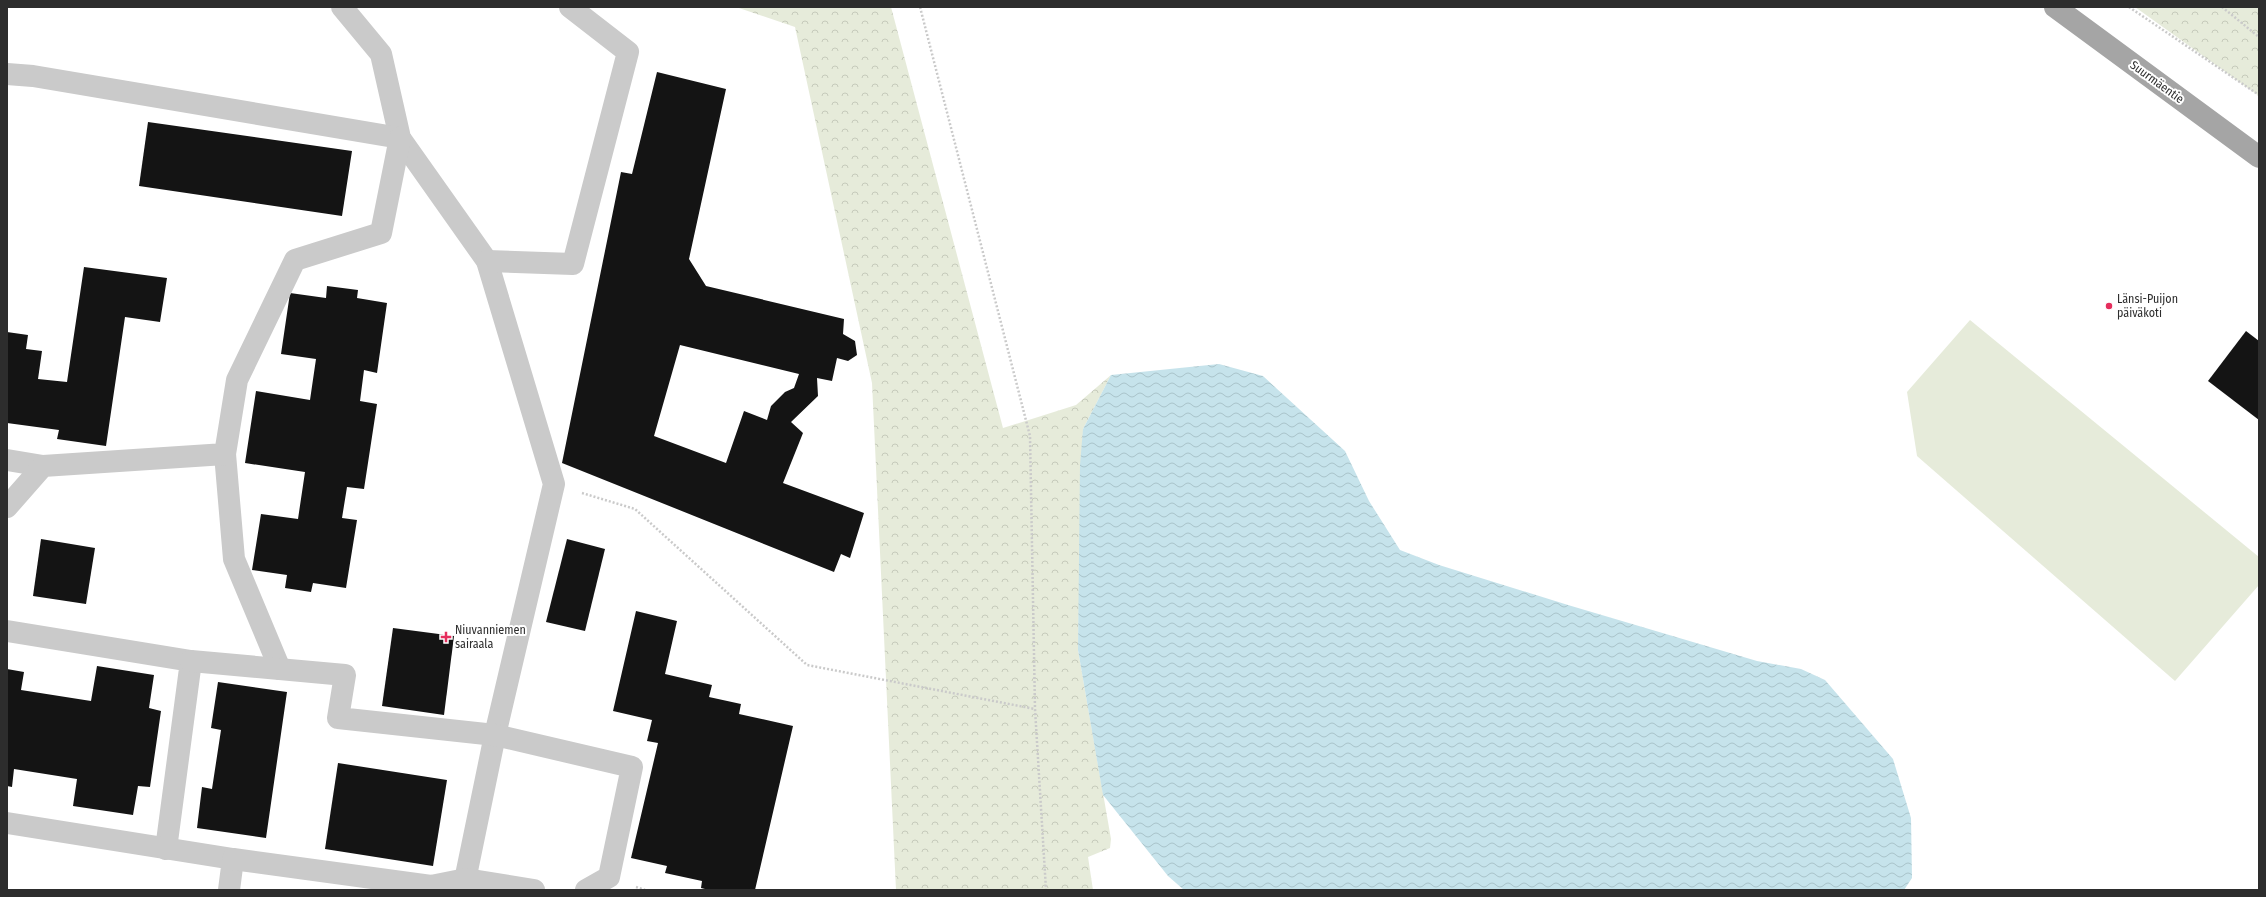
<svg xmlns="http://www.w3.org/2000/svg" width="2266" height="897" font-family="'Fira Sans Condensed',sans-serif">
<defs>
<pattern id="forest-crowns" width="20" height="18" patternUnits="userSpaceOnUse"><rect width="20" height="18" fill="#e6ebda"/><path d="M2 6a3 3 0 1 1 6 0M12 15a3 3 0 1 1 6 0" fill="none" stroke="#c6cabb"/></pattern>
<pattern id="water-waves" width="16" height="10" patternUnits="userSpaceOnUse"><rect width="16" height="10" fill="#c6e3eb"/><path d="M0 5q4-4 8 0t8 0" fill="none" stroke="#aac3ca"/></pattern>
</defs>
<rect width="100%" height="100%" fill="#fff"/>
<!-- forest -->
<g fill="url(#forest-crowns)">
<polygon points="736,7 891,7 1003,428 1076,405 1111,375 1083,429 1078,650 1111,839 1110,848 1088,857 1093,890 896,890 872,383 795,27"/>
<polygon points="2135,7 2259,7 2259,96"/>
</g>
<!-- pitch -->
<polygon fill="#e6ebda" points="1970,320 2259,557 2259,585 2175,681 1917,456 1907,392"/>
<!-- water -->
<polygon fill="url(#water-waves)" points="1219,364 1263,376 1345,451 1369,501 1400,550 1439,565 1568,605 1757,661 1801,669 1825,680 1893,759 1911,818 1912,878 1904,890 1184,890 1168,876 1103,795 1078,650 1080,465 1083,429 1111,375"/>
<!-- building -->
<g fill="#141414" fill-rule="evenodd">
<path d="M657 72 726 89 689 259 706 286 844 319 843 334 855 341 857 355 848 361 837 358 832 381 817 378 818 396 791 422 803 433 783 483 864 513 850 558 841 554 834 572 562 463 621 172 632 174ZM680 345 799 374 794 388 785 392 771 406 767 420 744 411 726 463 654 436Z"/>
<polygon points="148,122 352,151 342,216 139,186"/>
<polygon points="84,267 167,278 160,322 125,317 106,446 57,439 59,430 7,423 7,332 28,335 26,349 42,351 38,379 67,382"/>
<polygon points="327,286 358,290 357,298 387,303 377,373 364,370 360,401 377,404 364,489 347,487 342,518 357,520 346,588 313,583 311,592 285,588 287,575 252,570 261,514 298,519 305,472 245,463 256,391 310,400 316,359 281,354 290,293 326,298"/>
<polygon points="2246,331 2259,341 2259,420 2208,381"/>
<polygon points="41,539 95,548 86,604 33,596"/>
<polygon points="567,539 605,549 585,631 546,622"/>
<polygon points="636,611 677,621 665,674 712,685 709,697 741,704 739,714 793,726 755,890 709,890 701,888 702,881 665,873 667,866 631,858 658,743 647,741 652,720 613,711"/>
<polygon points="393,628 454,636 444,715 382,706"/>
<polygon points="97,666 154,675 149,708 161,711 150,787 138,786 133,815 73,806 77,779 14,769 12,787 7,786 7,669 24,672 21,690 91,701"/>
<polygon points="218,682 287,692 266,838 197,828 202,787 212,789 221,730 211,728"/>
<polygon points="338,763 447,780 433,866 325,849"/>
</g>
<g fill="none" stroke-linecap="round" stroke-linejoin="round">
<!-- path -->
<g stroke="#cacaca" stroke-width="2.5" stroke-dasharray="2 2" stroke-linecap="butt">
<polyline points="920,7 1030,436 1035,709 1046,890"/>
<polyline points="2129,7 2259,95"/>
<polyline points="2222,7 2259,37"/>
<polyline points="582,493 635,509 807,665 1035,709"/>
<polyline points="636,887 645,890"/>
</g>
<!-- minor -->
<g stroke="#cacaca" stroke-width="22">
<polyline points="342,7 381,54 400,138 487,261 554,484 495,735 463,890"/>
<polyline points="7,74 33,76 400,138"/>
<polyline points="487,261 573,264 628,52 570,7"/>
<polyline points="225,454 234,559 280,669"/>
<polyline points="7,460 43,466"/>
<polyline points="7,507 43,466 225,454 237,380 295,260 381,233 400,138"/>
<polyline points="7,631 191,661 166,849"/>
<polyline points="191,661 345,675 338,718 495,735 632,767 609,877 586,890"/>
<polyline points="7,823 233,859 229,890"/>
<polyline points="233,859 431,886 466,879 534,890"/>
</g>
<!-- major -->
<polyline stroke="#a5a5a5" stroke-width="22" points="2055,7 2259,157"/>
</g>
<!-- markers -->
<g fill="#e52e5d" stroke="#fff" stroke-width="1.5">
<circle cx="2109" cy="306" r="4"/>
<path d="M444 631h4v4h4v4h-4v4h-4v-4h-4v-4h4z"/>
</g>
<g text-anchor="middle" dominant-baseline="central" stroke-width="4" stroke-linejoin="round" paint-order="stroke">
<!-- street labels -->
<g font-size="12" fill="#2d2d2d" stroke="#fff">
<text transform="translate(2157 82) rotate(36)">Suurmäentie</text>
</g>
<!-- poi labels -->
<g font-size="12" fill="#2d2d2d" stroke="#fff" text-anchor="start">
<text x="2117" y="299">Länsi-Puijon<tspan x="2117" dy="14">päiväkoti</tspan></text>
<text x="455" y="630">Niuvanniemen<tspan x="455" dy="14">sairaala</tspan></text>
</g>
</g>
<!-- border -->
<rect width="2266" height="897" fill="none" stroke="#2d2d2d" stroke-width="16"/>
</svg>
